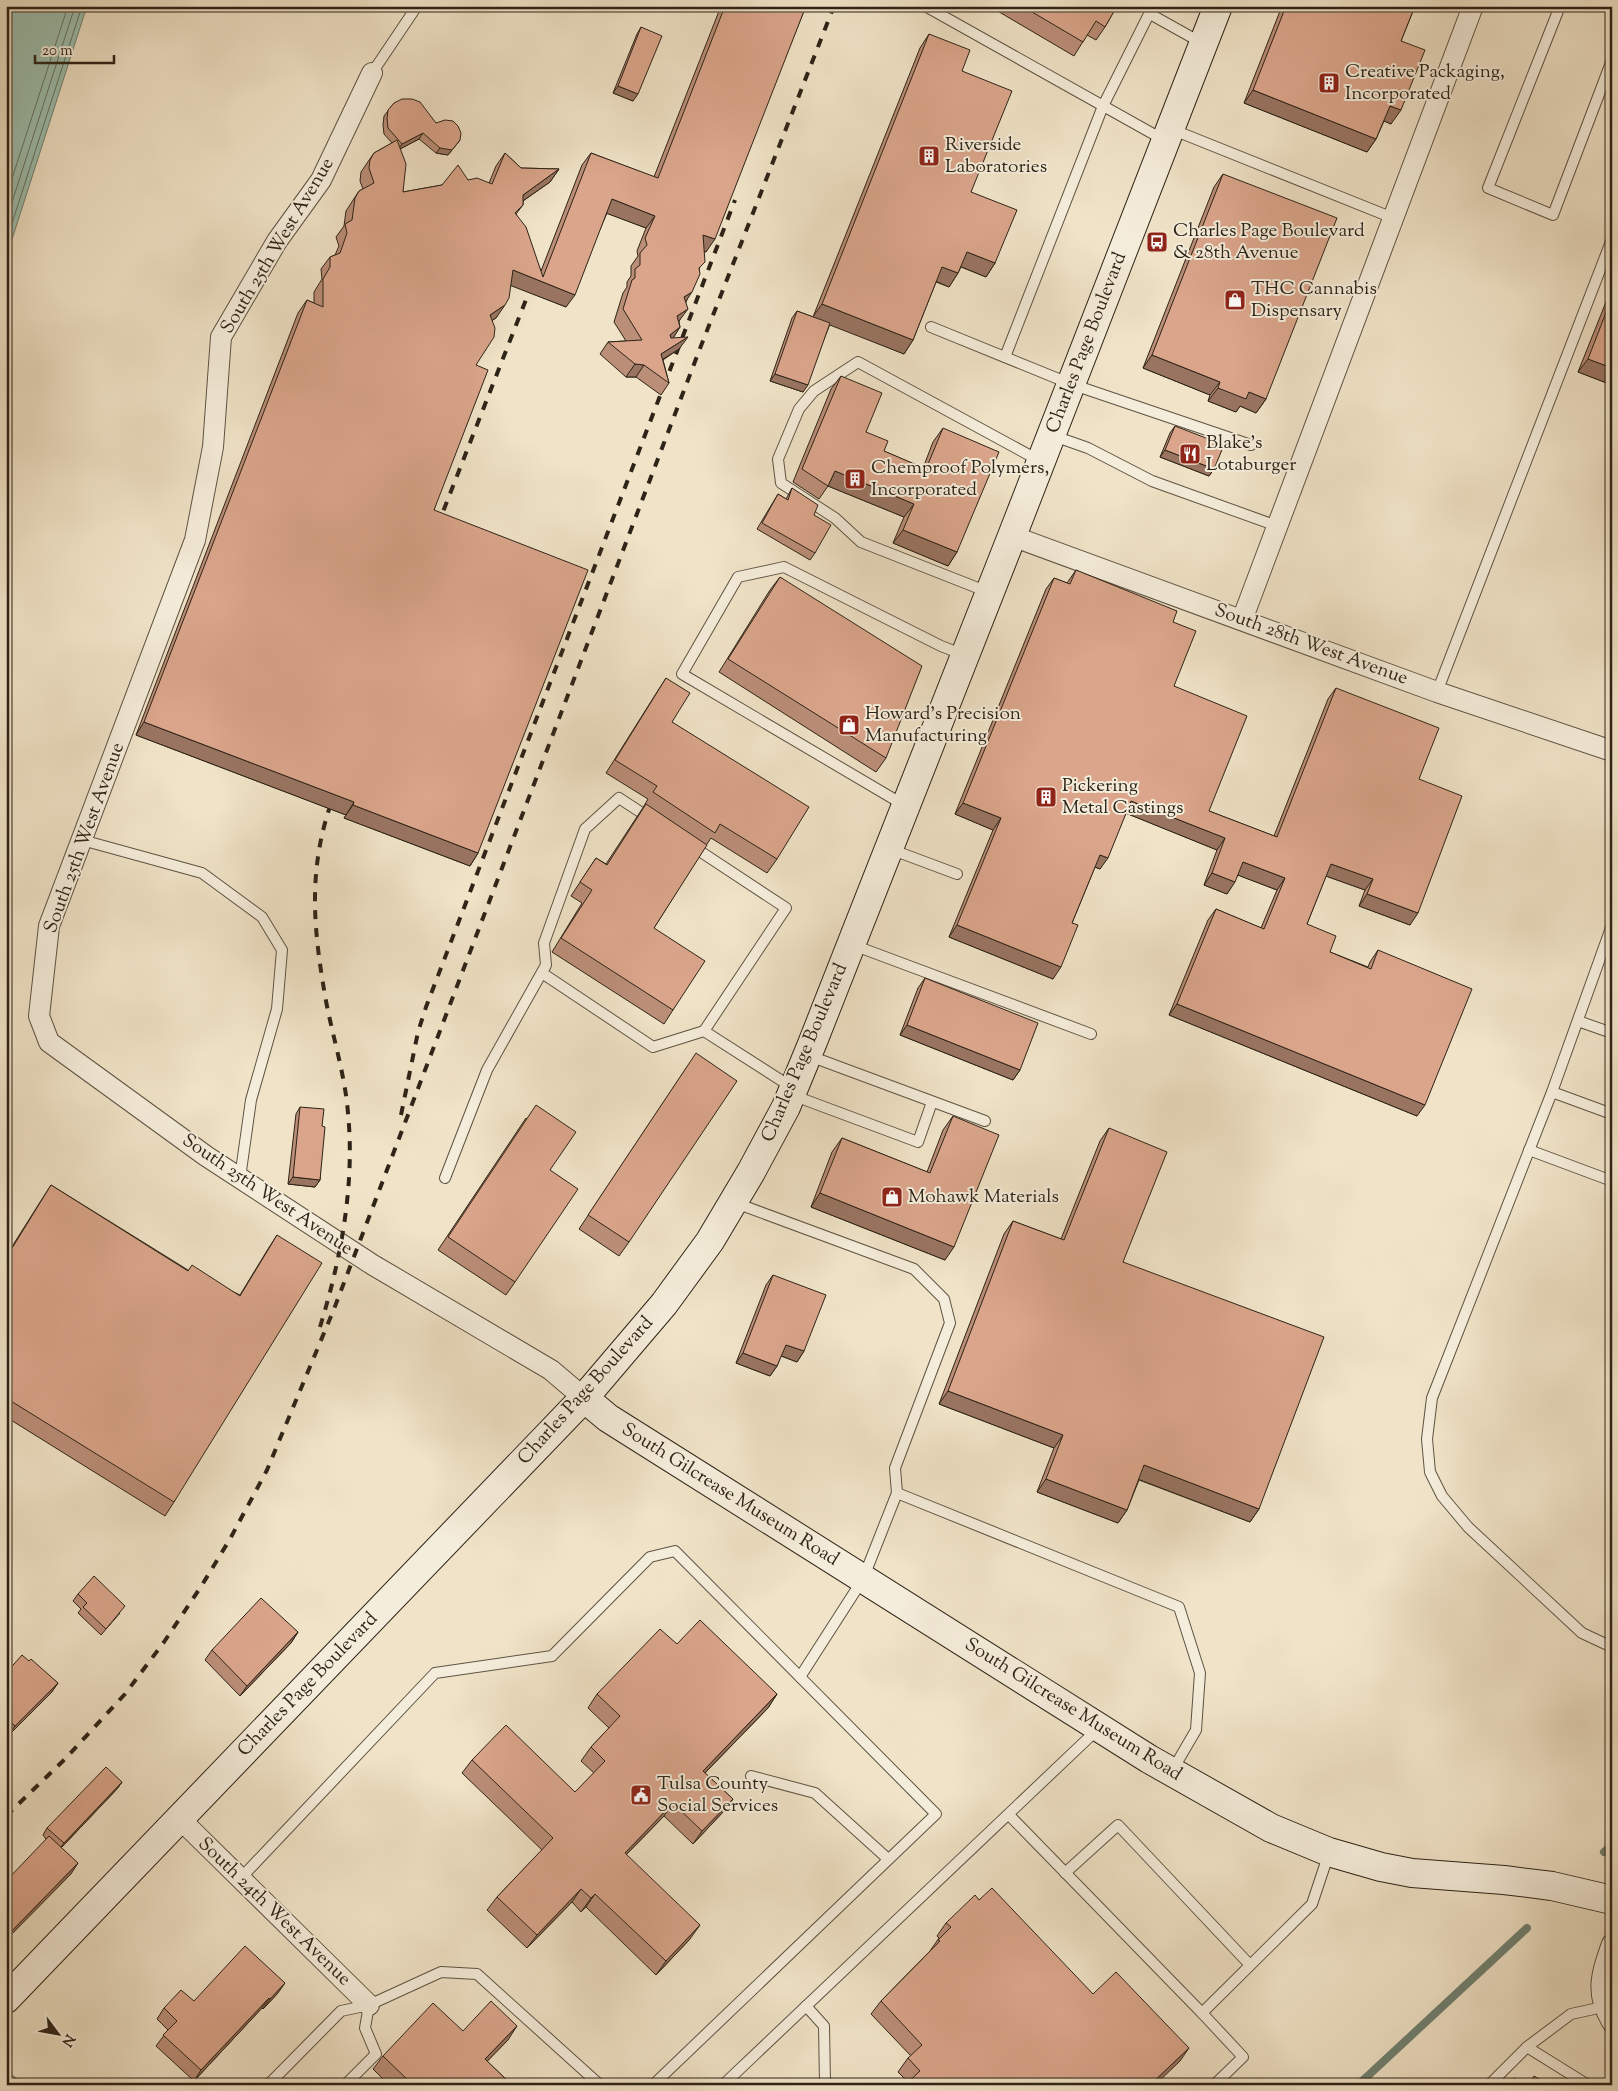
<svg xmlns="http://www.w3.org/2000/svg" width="1618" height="2091" font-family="'Sorts Mill Goudy',serif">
<rect width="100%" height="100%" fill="#f0e3c7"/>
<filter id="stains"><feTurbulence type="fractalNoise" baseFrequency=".004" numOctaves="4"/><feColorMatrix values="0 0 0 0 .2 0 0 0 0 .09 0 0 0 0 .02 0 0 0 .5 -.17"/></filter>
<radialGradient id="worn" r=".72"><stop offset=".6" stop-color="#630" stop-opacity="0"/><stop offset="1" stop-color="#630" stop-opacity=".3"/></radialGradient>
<!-- water -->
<polygon fill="#9cbfae" stroke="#708172" points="6,6 87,6 6,258"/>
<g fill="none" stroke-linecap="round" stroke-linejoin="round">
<!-- shore -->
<g stroke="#647162" stroke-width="1">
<polyline points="6,197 68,6"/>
<polyline points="6,221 75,6"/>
<polyline points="6,242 82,6"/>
</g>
<!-- stream -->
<g stroke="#708172" stroke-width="8">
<polyline points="1604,1852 1612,1845"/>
<polyline points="1358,2085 1527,1928"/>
</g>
<!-- service casing -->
<g stroke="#5e5343" stroke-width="12">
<g id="service">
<polyline points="925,6 1164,140"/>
<polyline points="1560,6 1488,188 1553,215 1612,60"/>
<polyline points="1150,14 1202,43"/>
<polyline points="372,73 417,6"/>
<polyline points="1171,129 1393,218"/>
<polyline points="931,327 1071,384 1251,445"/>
<polyline points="1005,357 1103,106 1153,6"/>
<polyline points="1051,435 1088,448 1152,481 1277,526"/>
<polyline points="988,592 861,542 835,518 781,483 778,459 799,409 814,391 858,362 1040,461"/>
<polyline points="1437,692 1612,239"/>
<polyline points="904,805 682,674 738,577 784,567 941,646 964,655"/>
<polyline points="82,840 202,873 262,917 282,950 277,1009 251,1100 240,1178"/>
<polyline points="692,846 786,908 704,1031 793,1088"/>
<polyline points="890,849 957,874"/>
<polyline points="1612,925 1552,1092 1432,1398 1427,1439 1430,1472 1442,1496 1468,1527 1582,1633 1612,1647"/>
<polyline points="853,945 1091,1034"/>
<polyline points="542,973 653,1047 704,1031"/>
<polyline points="1578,1021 1612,1033"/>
<polyline points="807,1055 985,1121"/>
<polyline points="1552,1092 1612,1114"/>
<polyline points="792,1095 918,1142 932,1102"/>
<polyline points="1529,1150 1612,1181"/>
<polyline points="445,1178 487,1070 546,965 544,943 585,829 619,798 651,819"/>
<polyline points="733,1202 914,1269 944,1299 950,1323 895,1468 897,1493"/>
<polyline points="800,1677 863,1579 897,1493 1179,1607 1200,1673 1196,1730 1172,1771"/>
<polyline points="751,1776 815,1793 888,1859"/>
<polyline points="1009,1815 1202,2013 1312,1904 1329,1853"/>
<polyline points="1065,1873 1118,1825 1250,1965"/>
<polyline points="240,1879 435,1673 552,1656 650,1557 675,1551 936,1814 653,2085"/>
<polyline points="806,2006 824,2026 825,2083 823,2085"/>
<polyline points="1202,2013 1243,2057 1214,2085"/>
<polyline points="1527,2047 1588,2085"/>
<polyline points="6,2077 15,2085"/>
<polyline points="268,2085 341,2011 369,2005 441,1972 477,1974 600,2085"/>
<polyline points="345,2085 376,2054 365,2028 369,2005"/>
<polyline points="723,2085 1099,1728"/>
<polyline points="1489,2085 1527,2047 1571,2014 1603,2007"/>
</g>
</g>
<!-- minor casing -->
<g stroke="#5e5343" stroke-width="22">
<g id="minor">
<polyline points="372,73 321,180 277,241 221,337 213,447 195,540 49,926 39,1016 49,1042 206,1156 373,1265 551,1370 584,1398"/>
<polyline points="1012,536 1437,692 1612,751"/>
<polyline points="1242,620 1473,6"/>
<polyline points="179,1818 369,2005"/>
<path d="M1612 1944C1601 1975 1595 1993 1612 2022"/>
</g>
</g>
<!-- secondary casing -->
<g stroke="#2d2317" stroke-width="30">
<g id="secondary">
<polyline points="584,1398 608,1418 1149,1759 1271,1828 1329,1852 1381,1867 1412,1873 1504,1880 1552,1886 1612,1900"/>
<polyline points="6,1999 584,1398 664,1304 710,1241 751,1172 786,1107 812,1044 1012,536 1218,6"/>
</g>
</g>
<!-- service -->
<use href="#service" stroke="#f5eddb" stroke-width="10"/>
<!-- minor -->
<use href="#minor" stroke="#f5eddb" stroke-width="20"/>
<!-- secondary -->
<use href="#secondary" stroke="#f5eddb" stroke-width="28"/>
<!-- rail -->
<g stroke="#2d2317" stroke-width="4" stroke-dasharray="9 9" stroke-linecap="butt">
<polyline points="437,527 529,292"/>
<polyline points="401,1115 418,1032 426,1007 735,200"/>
<path d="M320 1327C341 1259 355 1185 348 1113 345 1075 333 1038 326 1001 313 928 307 867 334 795"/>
<polyline points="6,1816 65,1759 125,1694 164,1642 202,1585 230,1539 267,1470 334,1309 699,351 834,6"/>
</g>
</g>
<!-- wall -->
<g fill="#bb8e78" stroke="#2d2317">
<polygon points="721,6 806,6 706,252 704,251 699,270 686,302 679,322 680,327 673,338 679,349 663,360 669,383 661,395 636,377 626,377 600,354 608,342 626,341 614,322 623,293 627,287 627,282 631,276 631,266 638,256 637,251 646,228 607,213 566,307 511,285 496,318 492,320 476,365 434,510 478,853 470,866 344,818 346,815 136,735 298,313 307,300 314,303 314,292 322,279 321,269 330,257 335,255 339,246 336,237 344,226 346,211 359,191 363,189 360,181 361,172 374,153 392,143 384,134 383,125 384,116 394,103 436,123 460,140 448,155 436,153 419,139 400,149 403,192 442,185 468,180 489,183 496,166 505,153 521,168 559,169 550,182 523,201 523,205 516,214 541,271 582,165 591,153 654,177"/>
<polygon points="989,6 1117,6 1105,27 1096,40 1087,35 1074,56"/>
<polygon points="1282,6 1415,6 1401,41 1391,124 1384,121 1376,139 1367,152 1244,103"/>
<polygon points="641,27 633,101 613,93 637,34"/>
<polygon points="929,34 962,71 971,192 995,263 986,277 961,267 958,273 949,287 936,282 913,340 904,354 830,324 803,392 770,381 792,318 797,311 813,317 920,48"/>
<polygon points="1223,174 1266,399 1256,413 1240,406 1236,412 1208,401 1210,395 1143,368 1214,187"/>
<polygon points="1612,287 1612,385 1578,372"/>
<polygon points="841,376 866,432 884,451 923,468 933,442 943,428 957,552 948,566 893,543 904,517 828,486 819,499 793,482 831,389"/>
<polygon points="1175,426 1214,469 1209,476 1160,457 1170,433"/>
<polygon points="792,488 814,515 815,553 810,560 757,529 778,494 786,499"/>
<polygon points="1076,570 1173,622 1174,686 1209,811 1274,836 1328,699 1336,688 1419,779 1410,925 1359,906 1365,890 1326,876 1307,924 1330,952 1368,967 1370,962 1378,950 1417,1116 1169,1015 1208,920 1216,909 1261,928 1277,890 1238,875 1227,894 1204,885 1217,850 1126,813 1100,869 1095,867 1072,923 1053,979 949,937 993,830 955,814 1046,589 1054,578 1067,583"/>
<polygon points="780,577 886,758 876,772 719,672 770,590"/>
<polygon points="666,678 672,722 777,859 767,873 711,838 707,844 654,928 673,1010 664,1024 552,952 582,903 571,896 596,858 606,864 644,806 648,799 606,773 657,692"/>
<polygon points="925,978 1020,1070 1013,1080 900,1035 918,988"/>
<polygon points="687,1067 629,1242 619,1256 579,1229"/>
<polygon points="300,1107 322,1126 320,1180 315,1187 288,1184 296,1114"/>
<polygon points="953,1116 945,1260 811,1207 832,1152 842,1138 927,1172 943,1130"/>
<polygon points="526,1118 550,1170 515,1282 506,1295 438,1250"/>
<polygon points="1109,1128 1123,1262 1259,1509 1250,1522 1139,1480 1127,1510 1118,1523 1037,1492 1054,1448 939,1404 1004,1234 1013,1221 1061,1239 1100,1141"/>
<polygon points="51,1185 188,1270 240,1295 268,1249 277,1235 174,1502 165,1516 6,1417 6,1256 42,1199"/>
<polygon points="773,1275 804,1351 797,1362 781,1356 777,1366 770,1376 736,1363 766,1285"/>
<polygon points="78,1594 120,1613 101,1635 78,1613 81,1609 73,1601"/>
<polygon points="298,1632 291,1643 240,1696 205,1660 212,1650"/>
<polygon points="677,1644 777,1694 768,1708 705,1773 733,1799 723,1812 693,1844 664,1816 626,1855 690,1939 656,1975 586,1907 581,1912 572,1902 527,1948 487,1910 497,1897 542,1850 462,1773 472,1760 575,1792 594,1773 581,1761 591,1747 609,1728 588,1708 597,1694"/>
<polygon points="29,1661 58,1683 51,1693 8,1736 6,1734 6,1673"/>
<polygon points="122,1782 117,1789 61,1848 71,1874 46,1839 43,1835 47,1828"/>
<polygon points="979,1900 1093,1994 1180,2061 908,2082 898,2072 908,2058 911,2056 871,2014 881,2001 930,1951 939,1938 937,1936 946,1923"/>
<polygon points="278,1993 263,2009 262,2008 194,2081 156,2046 168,2030 157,2019 164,2008 194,2001"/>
<polygon points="463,2031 508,2040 487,2061 512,2085 389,2085 373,2069 383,2056"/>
</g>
<!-- shaded-wall -->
<g fill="#997461" stroke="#2d2317">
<polygon points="1421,6 1437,6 1433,11"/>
<polygon points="618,86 638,94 633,101 613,93"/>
<polygon points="1253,90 1376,139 1367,152 1244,103"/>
<polygon points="1390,106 1401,110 1391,124 1380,119"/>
<polygon points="423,133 419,139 398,150 402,144"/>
<polygon points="460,140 448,155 436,153 440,148"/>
<polygon points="559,169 550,182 514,207 523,195"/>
<polygon points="612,199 655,216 646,228 603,212"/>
<polygon points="703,235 715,239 706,252 694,247"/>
<polygon points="967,252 995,263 986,277 957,265"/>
<polygon points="942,267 958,273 949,287 933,280"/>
<polygon points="513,270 575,295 566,307 504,283"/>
<polygon points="692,292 684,304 684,297"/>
<polygon points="822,304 913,340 904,354 812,318"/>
<polygon points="505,305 496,318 482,327 490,315"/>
<polygon points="688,309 679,321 669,328 677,316"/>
<polygon points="680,327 672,340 670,335"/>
<polygon points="688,337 679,349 652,366 661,354"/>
<polygon points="1152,355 1220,382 1210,395 1143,368"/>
<polygon points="1588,359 1612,368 1612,385 1578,372"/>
<polygon points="635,364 644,365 636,377 626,377"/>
<polygon points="775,374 808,385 803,392 770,381"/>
<polygon points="1218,388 1249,392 1266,399 1256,413 1240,406 1236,412 1208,401"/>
<polygon points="1165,450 1214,469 1209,476 1160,457"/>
<polygon points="835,471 914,504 904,517 828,486"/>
<polygon points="903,530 957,552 948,566 893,543"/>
<polygon points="144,722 354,802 346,815 136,735"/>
<polygon points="1131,801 1225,838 1217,850 1123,812"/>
<polygon points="963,803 1001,818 993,830 955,814"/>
<polygon points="353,805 478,853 470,866 344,818"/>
<polygon points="1100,855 1108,858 1100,869 1092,866"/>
<polygon points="1243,862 1285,878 1277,890 1235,874"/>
<polygon points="1331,864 1373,879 1365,890 1323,875"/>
<polygon points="1212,873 1235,882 1227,894 1204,885"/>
<polygon points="1367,894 1418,913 1410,925 1359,906"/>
<polygon points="957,925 1061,967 1053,979 949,937"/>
<polygon points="1177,1004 1425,1105 1417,1116 1169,1015"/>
<polygon points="907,1025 1020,1070 1013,1080 900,1035"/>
<polygon points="293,1177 320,1180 315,1187 288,1184"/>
<polygon points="820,1193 954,1247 945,1260 811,1207"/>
<polygon points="786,1345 804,1351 797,1362 779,1355"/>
<polygon points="743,1353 777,1366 770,1376 736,1363"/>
<polygon points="948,1391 1063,1435 1054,1448 939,1404"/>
<polygon points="1144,1465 1259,1509 1250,1522 1135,1478"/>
<polygon points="1046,1479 1127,1510 1118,1523 1037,1492"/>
<polygon points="298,1632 291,1643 240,1696 247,1686"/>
<polygon points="58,1683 51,1693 8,1736 15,1726"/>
<polygon points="777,1694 768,1708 694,1784 703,1771"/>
<polygon points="122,1782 117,1789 59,1850 64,1843"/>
<polygon points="733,1799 723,1812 693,1844 702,1831"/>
<polygon points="673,1803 664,1816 615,1866 625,1853"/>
<polygon points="78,1863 71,1874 6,1940 6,1937"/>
<polygon points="581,1889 572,1902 527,1948 537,1935"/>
<polygon points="595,1894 586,1907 581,1912 591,1898"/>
<polygon points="700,1925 690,1939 656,1975 666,1961"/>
<polygon points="285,1983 278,1993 263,2009 270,1999"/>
<polygon points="269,1998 262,2008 194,2081 201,2070"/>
<polygon points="517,2026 508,2040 476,2073 485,2059"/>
<polygon points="1189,2048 1180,2061 1155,2085 1150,2085"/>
</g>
<!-- building -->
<g fill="#daa58b" stroke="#2d2317">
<polygon points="725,6 806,6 715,239 703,235 705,262 699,268 700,274 692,292 684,297 688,309 677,316 680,327 670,335 671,338 688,337 661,354 669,383 644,365 635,364 608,342 642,340 623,309 632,280 635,278 635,269 640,265 640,253 647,245 645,238 655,216 612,199 575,295 513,270 509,298 505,305 490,315 495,328 494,337 476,365 488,370 434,510 588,570 478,853 353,805 354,802 144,722 307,300 323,307 323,279 330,267 330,257 340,253 347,233 345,224 352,220 355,198 359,191 374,183 369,168 370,160 374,153 397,140 406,164 403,192 442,185 458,165 468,180 477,178 492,184 505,153 521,168 559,169 523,195 523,205 515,213 526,227 543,277 591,153 658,178"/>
<polygon points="1022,6 1117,6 1105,27 1096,21 1083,42"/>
<polygon points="1286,6 1415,6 1401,41 1425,50 1401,110 1390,106 1376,139 1253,90"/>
<polygon points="641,27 662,36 638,94 618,86"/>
<polygon points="929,34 970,50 962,71 1012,91 971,192 1017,210 995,263 967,252 958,273 942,267 913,340 822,304"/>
<polygon points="402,99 412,99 420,102 436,123 445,120 453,121 458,126 461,133 460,140 452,150 440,148 423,133 402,144 388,128 387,119 388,110 394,103"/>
<polygon points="1223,174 1337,218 1266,399 1249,392 1246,399 1218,388 1220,382 1152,355"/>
<polygon points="1612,297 1612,368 1588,359"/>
<polygon points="797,311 830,323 808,385 775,374"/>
<polygon points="841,376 882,393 866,432 888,441 884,451 926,469 943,428 999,452 957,552 903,530 914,504 835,471 828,486 802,469"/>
<polygon points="1175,426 1224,445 1214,469 1165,450"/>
<polygon points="792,488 818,505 814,515 831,525 815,553 762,523 778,494 788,500"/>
<polygon points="1076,570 1177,611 1173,622 1196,631 1174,686 1247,716 1209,811 1277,837 1336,688 1439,728 1419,779 1462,796 1418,913 1367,894 1373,879 1331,864 1307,924 1336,936 1330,952 1371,969 1378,950 1472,989 1425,1105 1177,1004 1216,909 1264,929 1285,878 1243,862 1235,882 1212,873 1225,838 1131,801 1108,858 1100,855 1072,923 1078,925 1061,967 957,925 1001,818 963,803 1054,578 1070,584"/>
<polygon points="780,577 922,666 886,758 728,659"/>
<polygon points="666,678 690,693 672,722 809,807 777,859 720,824 715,833 653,792 657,786 615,760"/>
<polygon points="646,804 707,845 654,928 705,961 673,1010 561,938 592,890 580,882 596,858 607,865"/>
<polygon points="925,978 1038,1023 1020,1070 907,1025"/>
<polygon points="696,1053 737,1081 629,1242 588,1215"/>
<polygon points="536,1105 576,1132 550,1170 578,1189 515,1282 448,1237"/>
<polygon points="300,1107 324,1109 322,1126 325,1127 320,1180 293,1177"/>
<polygon points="953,1116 999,1135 954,1247 820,1193 842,1138 930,1173"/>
<polygon points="1109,1128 1167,1152 1123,1262 1324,1337 1259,1509 1144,1465 1127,1510 1046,1479 1063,1435 948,1391 1013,1221 1064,1240"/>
<polygon points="51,1185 188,1271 192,1265 240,1296 277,1235 322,1263 174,1502 6,1398 6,1258"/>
<polygon points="773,1275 826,1295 804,1351 786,1345 777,1366 743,1353"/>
<polygon points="94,1576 125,1606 106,1629 83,1607 87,1603 78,1594"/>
<polygon points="261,1598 298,1632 247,1686 212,1650"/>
<polygon points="700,1620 777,1694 703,1771 733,1799 702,1831 673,1803 625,1853 700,1925 666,1961 595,1894 591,1898 581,1889 537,1935 497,1897 553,1838 472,1760 506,1725 575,1792 605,1761 591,1747 620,1716 597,1694 660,1629 677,1644"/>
<polygon points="22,1655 29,1661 31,1659 58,1683 15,1726 6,1717 6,1673"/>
<polygon points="106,1767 122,1782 64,1843 47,1828"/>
<polygon points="49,1836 78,1863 6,1937 6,1881"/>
<polygon points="992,1888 1093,1994 1116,1972 1189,2048 1150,2085 905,2085 920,2071 908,2058 922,2045 881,2001 940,1941 938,1940 951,1927 946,1923 975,1895 979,1900"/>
<polygon points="245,1946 285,1983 270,1999 269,1998 201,2070 163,2035 177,2021 164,2008 181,1990 194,2001"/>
<polygon points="491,2001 517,2026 485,2059 512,2085 413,2085 383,2056 433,2003 463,2031"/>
<polygon points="1534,2076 1549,2085 1529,2085"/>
<polygon points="1514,2078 1524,2085 1510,2085"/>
</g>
<!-- icons -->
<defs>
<g id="building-square" transform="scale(1.125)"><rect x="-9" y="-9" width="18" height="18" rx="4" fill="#8f2418" stroke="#f5eddb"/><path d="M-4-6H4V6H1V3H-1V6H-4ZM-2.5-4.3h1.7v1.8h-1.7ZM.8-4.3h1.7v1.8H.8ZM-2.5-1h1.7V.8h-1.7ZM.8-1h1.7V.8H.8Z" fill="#fff"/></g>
<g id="bus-square" transform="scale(1.125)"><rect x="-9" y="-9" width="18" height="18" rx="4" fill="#8f2418" stroke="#f5eddb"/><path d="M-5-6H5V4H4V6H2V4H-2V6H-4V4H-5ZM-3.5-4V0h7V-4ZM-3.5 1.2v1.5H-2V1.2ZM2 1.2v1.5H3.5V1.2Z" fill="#fff"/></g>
<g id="shop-square" transform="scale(1.125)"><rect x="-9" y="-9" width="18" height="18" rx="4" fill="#8f2418" stroke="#f5eddb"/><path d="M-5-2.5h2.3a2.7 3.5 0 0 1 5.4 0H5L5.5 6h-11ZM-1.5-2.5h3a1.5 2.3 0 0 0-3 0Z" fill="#fff"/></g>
<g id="restaurant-square" transform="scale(1.125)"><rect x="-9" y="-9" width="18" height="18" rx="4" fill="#8f2418" stroke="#f5eddb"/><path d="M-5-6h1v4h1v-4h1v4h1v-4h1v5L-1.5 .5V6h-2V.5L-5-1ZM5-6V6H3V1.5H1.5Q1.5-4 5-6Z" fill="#fff"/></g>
<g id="civic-square" transform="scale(1.125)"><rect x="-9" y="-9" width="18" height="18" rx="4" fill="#8f2418" stroke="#f5eddb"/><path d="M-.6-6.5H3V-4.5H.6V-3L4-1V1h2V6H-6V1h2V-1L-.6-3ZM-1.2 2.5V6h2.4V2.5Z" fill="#fff"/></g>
</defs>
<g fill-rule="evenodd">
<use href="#building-square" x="1329" y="83"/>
<use href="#building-square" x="929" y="156"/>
<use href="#bus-square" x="1157" y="242"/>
<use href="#shop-square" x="1235" y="300"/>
<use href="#restaurant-square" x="1190" y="454"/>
<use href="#building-square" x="855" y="479"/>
<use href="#shop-square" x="849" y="725"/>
<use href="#building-square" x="1046" y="797"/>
<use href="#shop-square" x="892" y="1197"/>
<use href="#civic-square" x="641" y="1795"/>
</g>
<g text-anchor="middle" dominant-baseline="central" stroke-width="4" stroke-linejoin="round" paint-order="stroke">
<!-- poi labels -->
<g font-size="19" fill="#2d2317" stroke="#f5eddb" text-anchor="start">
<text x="1345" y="72">Creative Packaging,<tspan x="1345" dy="22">Incorporated</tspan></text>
<text x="945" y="145">Riverside<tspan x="945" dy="22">Laboratories</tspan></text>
<text x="1173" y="231">Charles Page Boulevard<tspan x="1173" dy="22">&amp; 28th Avenue</tspan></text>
<text x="1251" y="289">THC Cannabis<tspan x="1251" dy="22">Dispensary</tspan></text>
<text x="1206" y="443">Blake's<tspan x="1206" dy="22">Lotaburger</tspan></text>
<text x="871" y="468">Chemproof Polymers,<tspan x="871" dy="22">Incorporated</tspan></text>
<text x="865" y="714">Howard's Precision<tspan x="865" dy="22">Manufacturing</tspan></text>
<text x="1062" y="786">Pickering<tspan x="1062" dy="22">Metal Castings</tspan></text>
<text x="908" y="1197">Mohawk Materials</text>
<text x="657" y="1784">Tulsa County<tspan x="657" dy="22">Social Services</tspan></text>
</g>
<!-- street labels -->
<g font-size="19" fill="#2d2317" stroke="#f5eddb">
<text transform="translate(278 246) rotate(-59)">South 25th West Avenue</text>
<text transform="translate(1087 343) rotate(-69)">Charles Page Boulevard</text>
<text transform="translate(1311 645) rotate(20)">South 28th West Avenue</text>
<text transform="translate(85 838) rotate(-70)">South 25th West Avenue</text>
<text transform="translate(805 1053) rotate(-67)">Charles Page Boulevard</text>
<text transform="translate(267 1195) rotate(34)">South 25th West Avenue</text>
<text transform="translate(586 1391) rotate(-48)">Charles Page Boulevard</text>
<text transform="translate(730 1495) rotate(32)">South Gilcrease Museum Road</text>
<text transform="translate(308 1685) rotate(-46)">Charles Page Boulevard</text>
<text transform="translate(1073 1710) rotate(32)">South Gilcrease Museum Road</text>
<text transform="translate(274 1912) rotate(44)">South 24th West Avenue</text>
</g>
</g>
<!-- margin -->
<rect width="1618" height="2091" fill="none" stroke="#f0e3c7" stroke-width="25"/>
<rect x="8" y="8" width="1603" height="2076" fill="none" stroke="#2d2317" stroke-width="2.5"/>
<rect x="12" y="12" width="1593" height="2066" fill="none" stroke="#2d2317"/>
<!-- north arrow -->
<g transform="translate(58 2034) rotate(122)" stroke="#f5eddb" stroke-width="4" paint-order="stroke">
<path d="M0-4L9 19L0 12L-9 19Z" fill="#2d2317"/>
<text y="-8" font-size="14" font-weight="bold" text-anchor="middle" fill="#2d2317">N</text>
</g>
<!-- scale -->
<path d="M35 55v8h79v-8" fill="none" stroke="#2d2317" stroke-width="2.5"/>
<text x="42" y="55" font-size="15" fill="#2d2317" stroke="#f5eddb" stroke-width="4" paint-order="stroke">20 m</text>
<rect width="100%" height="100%" filter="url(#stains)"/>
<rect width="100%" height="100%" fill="url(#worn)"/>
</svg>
